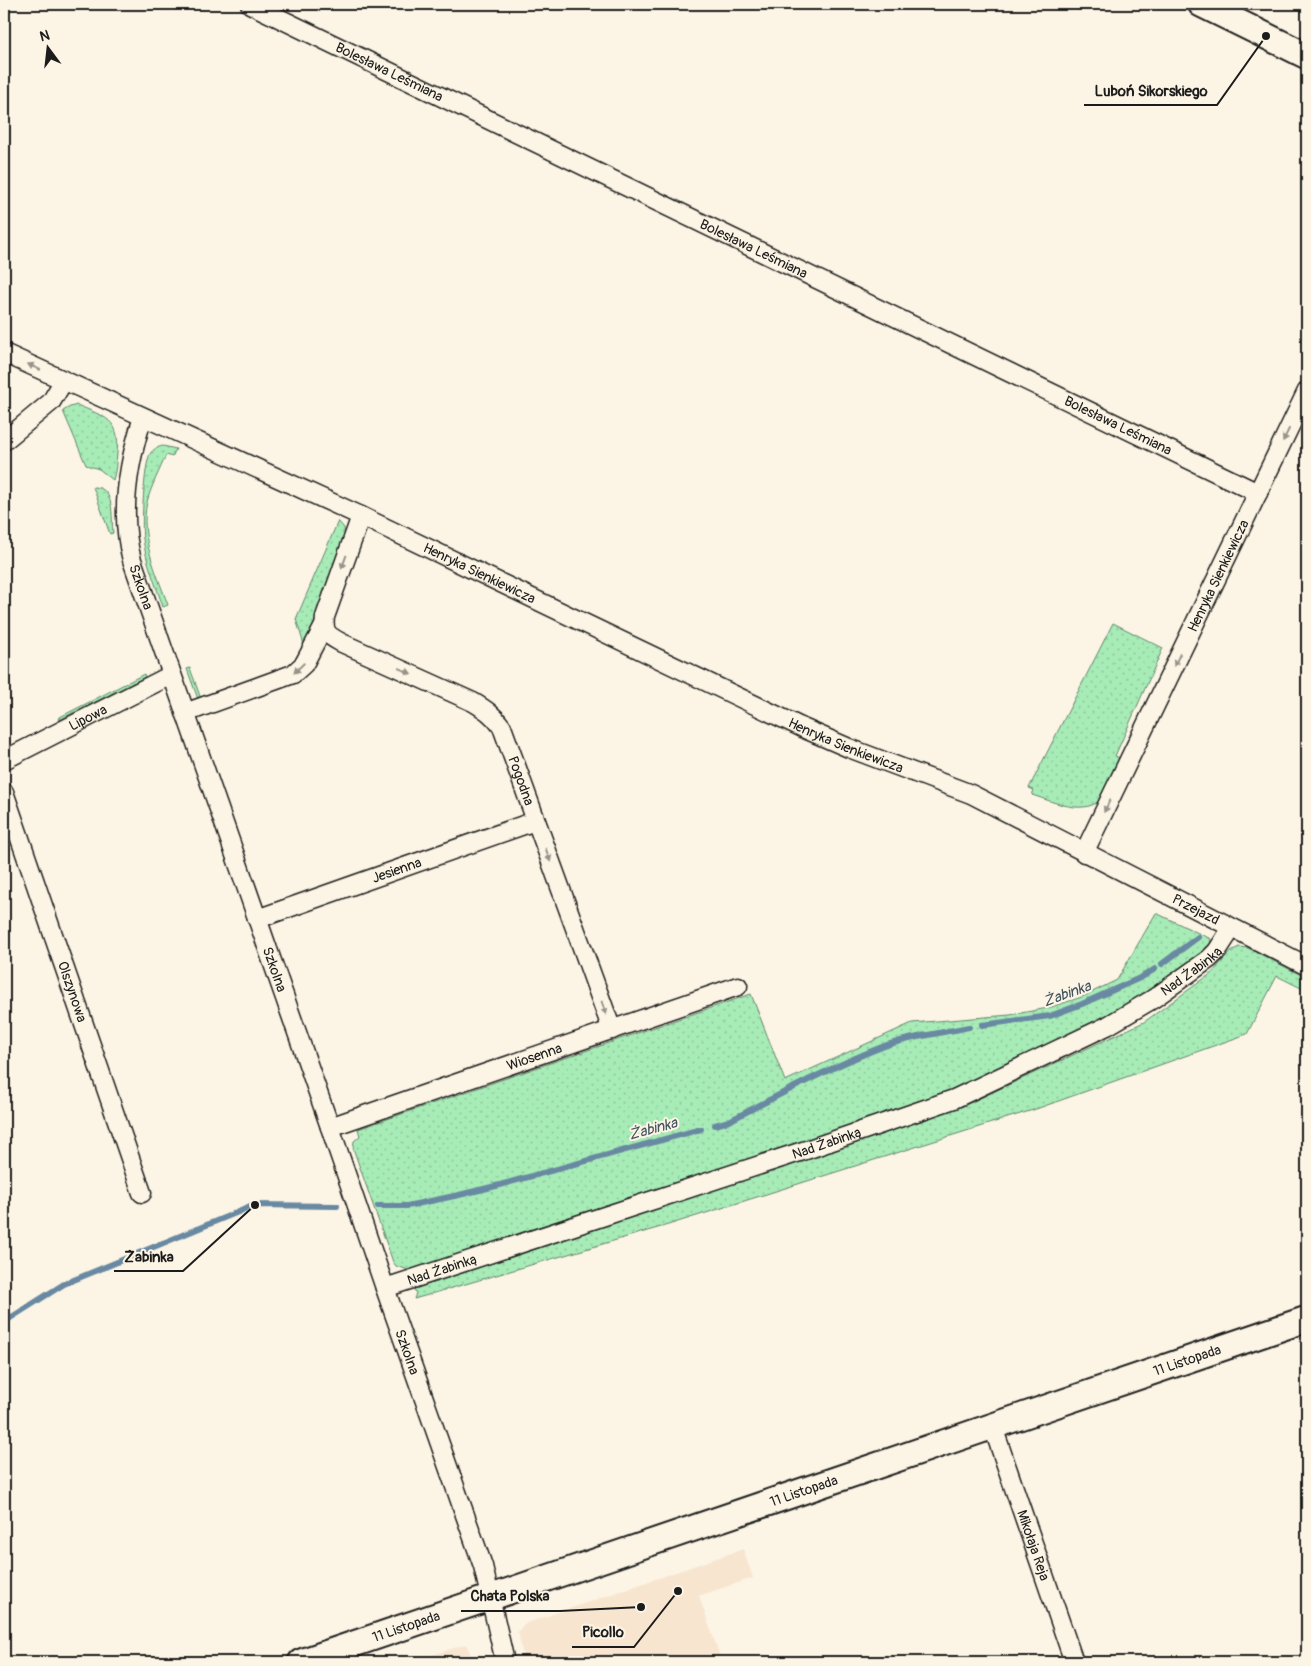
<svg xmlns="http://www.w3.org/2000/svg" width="1311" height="1666" font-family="Pangolin,sans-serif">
<defs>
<pattern id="grass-dots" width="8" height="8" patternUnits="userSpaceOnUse" patternTransform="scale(1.25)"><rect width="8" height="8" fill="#a7ecb7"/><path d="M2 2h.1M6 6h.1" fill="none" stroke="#8fca9d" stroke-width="1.8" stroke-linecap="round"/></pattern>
</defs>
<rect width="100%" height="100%" fill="#fcf5e5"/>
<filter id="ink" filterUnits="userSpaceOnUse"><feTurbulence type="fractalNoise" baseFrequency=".02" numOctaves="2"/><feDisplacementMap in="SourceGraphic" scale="10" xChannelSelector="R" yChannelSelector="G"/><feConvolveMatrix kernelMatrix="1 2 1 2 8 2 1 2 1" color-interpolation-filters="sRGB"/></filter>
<g filter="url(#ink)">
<!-- built -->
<g fill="#f8e5d0">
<polygon points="743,1549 753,1578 699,1596 722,1662 524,1662 518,1631 524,1624"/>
<polygon points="467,1644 473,1662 410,1662"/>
</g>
<!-- grass -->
<g fill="url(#grass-dots)" stroke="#62846a">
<path d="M77 405C105 417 121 419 117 453 116 462 116 471 113 480L99 469 86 465 63 411 70 407Z"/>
<path d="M163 446 176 449 172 457 166 455C160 470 151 486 147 502 139 537 157 574 168 605L163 607C156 585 146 562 143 539 141 525 144 465 150 454 153 449 158 447 163 446Z"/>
<path d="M93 487C116 487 111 517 113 533L110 534Z"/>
<polygon points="338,521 344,528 345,539 319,608 317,623 310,642 297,664 287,671 205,699 198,699 187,669 190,668 201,699 284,670 305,648 296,619"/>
<path d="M1113 623 1163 648 1115 756 1120 758C1116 767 1109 790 1103 797 1086 818 1052 801 1032 795L1034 790 1029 788Z"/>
<polygon points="144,674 145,677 59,720 58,718"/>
<polygon points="1156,913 1211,939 1210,944 1200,955 1125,1007 1103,1019 946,1095 523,1232 446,1261 407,1273 406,1269 396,1266 393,1262 353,1148 354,1141 360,1136 358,1129 751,994 785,1081 912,1023 1010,1015 1048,1008 1082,997 1117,980"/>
<polygon points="1239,947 1248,948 1307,978 1307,991 1277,976 1247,1034 1036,1109 668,1225 414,1299 416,1293 414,1289 666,1206 963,1106 1144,1022 1212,973 1231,951"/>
</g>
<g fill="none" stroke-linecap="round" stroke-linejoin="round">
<!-- stream -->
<g stroke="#6989a2" stroke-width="6">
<polyline points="1307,751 1306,761 1307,769"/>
<polyline points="1306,847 1307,846"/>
<polyline points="1162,964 1198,937"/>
<polyline points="982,1025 1050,1016 1082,1004 1142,977 1155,969"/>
<path d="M715 1125 729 1121C781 1094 832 1066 887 1045 913 1036 942 1033 969 1027"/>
<polyline points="378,1206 407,1206 459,1195 500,1185 701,1129"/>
<polyline points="4,1322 64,1284 255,1205 337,1206"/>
</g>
<!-- street casing -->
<g stroke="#1c1c1c" stroke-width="21">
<g id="street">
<path id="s1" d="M250 4 1258 493"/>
<path id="s2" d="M4 353 361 516 805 729 849 748 971 794 1307 966"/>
<path id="s3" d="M143 417C128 463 119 513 132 560L330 1127 385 1288 483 1566 505 1662"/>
<polyline points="4,441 51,402 63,382"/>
<path id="s4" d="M361 516 325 617C323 634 329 636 342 643L473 702C485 709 494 715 502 727L612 1030"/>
<polyline points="185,713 293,674 304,664 324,626"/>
<path id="s5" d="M4 760 171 675"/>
<path id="s6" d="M4 792 142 1193"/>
<path id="s7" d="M1084 853 1307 391"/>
<path id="s8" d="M257 919 535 821"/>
<path id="s9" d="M330 1127 738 986"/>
<path id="s10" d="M385 1288 806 1150 954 1099 1107 1026 1153 999 1209 959 1217 951 1232 928"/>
<path id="s11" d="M993 1427 1074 1662"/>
</g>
</g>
<!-- secondary casing -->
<g stroke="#1c1c1c" stroke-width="29">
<g id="secondary">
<polyline points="1201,4 1307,56"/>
<path id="s12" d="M301 1662 1307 1319"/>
</g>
</g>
<!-- street -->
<use href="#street" stroke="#fcf5e5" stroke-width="18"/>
<!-- secondary -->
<use href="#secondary" stroke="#fcf5e5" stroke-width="25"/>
</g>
<!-- one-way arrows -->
<defs><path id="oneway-solid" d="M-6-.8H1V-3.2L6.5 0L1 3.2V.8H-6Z" transform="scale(1.25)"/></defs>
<g fill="#97938b">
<use href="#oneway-solid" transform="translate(34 367) rotate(-155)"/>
<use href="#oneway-solid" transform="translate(1286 435) rotate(116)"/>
<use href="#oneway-solid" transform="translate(344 562) rotate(110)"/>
<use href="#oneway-solid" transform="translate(1177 660) rotate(116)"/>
<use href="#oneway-solid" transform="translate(299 668) rotate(135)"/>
<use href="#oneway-solid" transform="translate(405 671) rotate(24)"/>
<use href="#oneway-solid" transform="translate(1107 806) rotate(116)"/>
<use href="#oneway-solid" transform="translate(548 855) rotate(70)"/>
<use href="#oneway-solid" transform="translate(604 1008) rotate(70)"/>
</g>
</g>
<g text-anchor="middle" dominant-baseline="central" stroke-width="4" stroke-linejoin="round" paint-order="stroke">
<!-- street labels -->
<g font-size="14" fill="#1c1c1c" stroke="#fcf5e5">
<text stroke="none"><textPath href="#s1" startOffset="155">Bolesława Leśmiana</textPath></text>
<text stroke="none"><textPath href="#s1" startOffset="560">Bolesława Leśmiana</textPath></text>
<text stroke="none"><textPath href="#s1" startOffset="965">Bolesława Leśmiana</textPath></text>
<text stroke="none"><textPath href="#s2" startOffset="524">Henryka Sienkiewicza</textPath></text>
<text stroke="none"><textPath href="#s7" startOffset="308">Henryka Sienkiewicza</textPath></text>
<text stroke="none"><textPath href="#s3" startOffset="174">Szkolna</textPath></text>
<text stroke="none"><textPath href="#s5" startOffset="94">Lipowa</textPath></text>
<text stroke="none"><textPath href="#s2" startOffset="929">Henryka Sienkiewicza</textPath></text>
<text stroke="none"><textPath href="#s4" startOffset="381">Pogodna</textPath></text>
<text stroke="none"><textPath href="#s8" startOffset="148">Jesienna</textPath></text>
<text stroke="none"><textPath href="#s2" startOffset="1316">Przejazd</textPath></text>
<text stroke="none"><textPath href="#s3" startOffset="579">Szkolna</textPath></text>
<text stroke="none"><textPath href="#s10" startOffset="870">Nad Żabinką</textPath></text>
<text stroke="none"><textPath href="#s6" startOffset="211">Olszynowa</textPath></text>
<text stroke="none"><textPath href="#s9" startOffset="216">Wiosenna</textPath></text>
<text stroke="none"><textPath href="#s10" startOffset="465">Nad Żabinką</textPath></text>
<text stroke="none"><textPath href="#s10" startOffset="60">Nad Żabinką</textPath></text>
<text stroke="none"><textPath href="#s3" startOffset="984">Szkolna</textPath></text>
<text stroke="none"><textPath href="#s12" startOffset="936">11 Listopada</textPath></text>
<text stroke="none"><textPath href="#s12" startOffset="531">11 Listopada</textPath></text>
<text stroke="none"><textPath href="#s11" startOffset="125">Mikołaja Reja</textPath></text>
<text stroke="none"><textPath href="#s12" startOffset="111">11 Listopada</textPath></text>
</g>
<!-- water labels -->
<g font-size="15" font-style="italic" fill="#43535f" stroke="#fcf5e5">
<text transform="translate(1067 994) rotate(-20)">Żabinka</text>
<text transform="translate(653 1129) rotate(-15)">Żabinka</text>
</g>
</g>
<!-- callouts -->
<path fill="none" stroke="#1c1c1c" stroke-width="2" d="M1266 36L1217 105H1084M255 1205L183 1271H114M641 1607L560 1611H461M678 1591L634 1647H572"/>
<g fill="#1c1c1c" stroke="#fcf5e5" stroke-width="2">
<circle cx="1266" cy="36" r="5"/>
<circle cx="255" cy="1205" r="5"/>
<circle cx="641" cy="1607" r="5"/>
<circle cx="678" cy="1591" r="5"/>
</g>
<g font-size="15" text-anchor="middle" font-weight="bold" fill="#1c1c1c" stroke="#fcf5e5" stroke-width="4" stroke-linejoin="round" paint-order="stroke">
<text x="1151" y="96">Luboń Sikorskiego</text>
<text x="149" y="1262">Żabinka</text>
<text x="510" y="1601">Chata Polska</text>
<text x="603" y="1637">Picollo</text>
</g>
<!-- margin -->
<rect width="1311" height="1666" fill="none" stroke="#fcf5e5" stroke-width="20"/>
<rect x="10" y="10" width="1291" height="1646" fill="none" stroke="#1c1c1c" stroke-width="2" filter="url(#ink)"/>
<!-- north arrow -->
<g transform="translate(48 48) rotate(345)" stroke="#fcf5e5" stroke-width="4" paint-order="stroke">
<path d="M0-4L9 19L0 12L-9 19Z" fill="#1c1c1c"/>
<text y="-8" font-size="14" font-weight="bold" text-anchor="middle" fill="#1c1c1c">N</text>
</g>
</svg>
